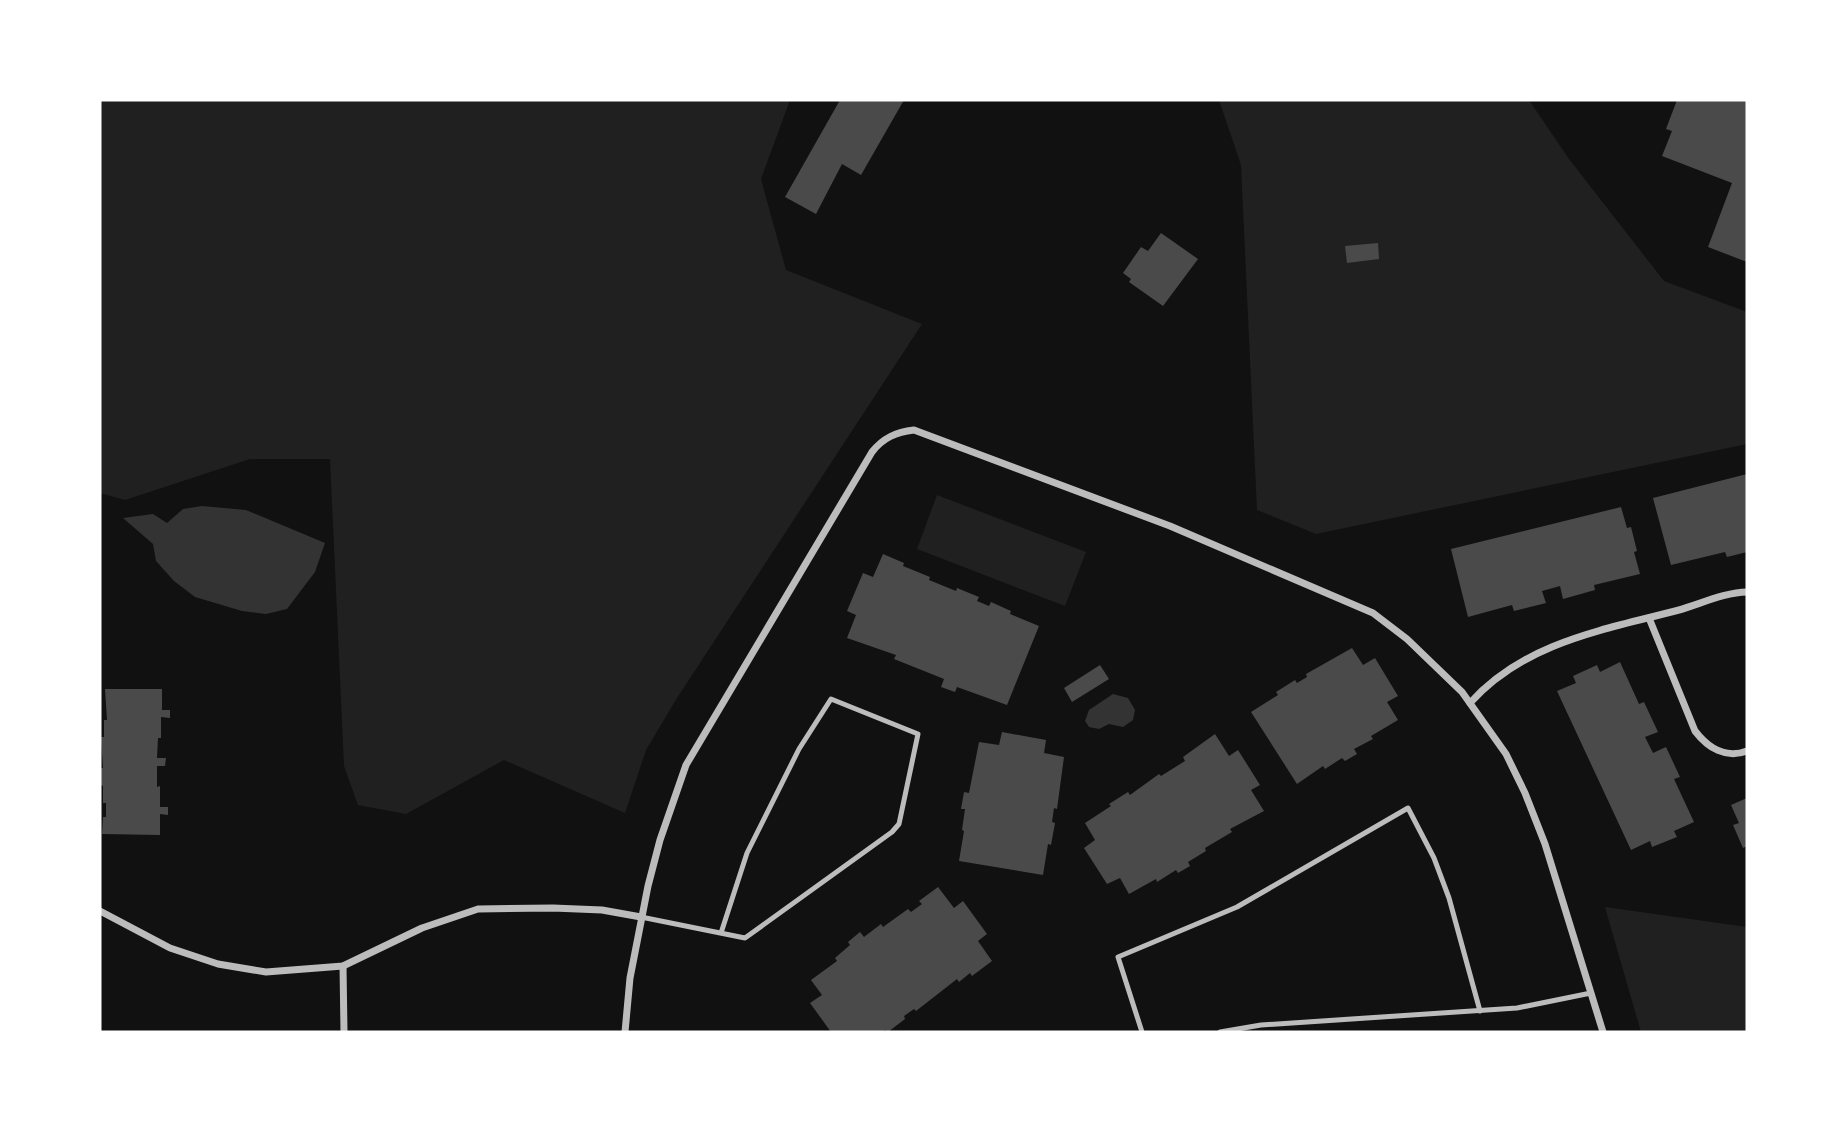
<svg xmlns="http://www.w3.org/2000/svg" width="1847" height="1132" font-family="Raleway,sans-serif">
<rect width="100%" height="100%" fill="#111"/>
<!-- green -->
<g fill="#202020">
<polygon points="100,100 790,100 761,179 786,270 922,324 677,698 646,750 625,813 504,760 406,814 358,805 344,766 330,459 250,459 125,500 100,493"/>
<polygon points="1219,100 1529,100 1569,159 1664,281 1747,312 1747,444 1316,534 1257,510 1241,165"/>
<polygon points="937,495 1086,552 1065,606 917,549"/>
<polygon points="1605,907 1747,927 1747,1032 1641,1032"/>
</g>
<!-- water -->
<g fill="#333">
<polygon points="202,506 246,510 325,543 315,572 287,609 266,614 242,611 195,597 174,581 156,561 153,544 123,518 153,514 167,523 183,509"/>
<polygon points="1113,694 1128,698 1135,710 1133,720 1123,727 1109,724 1099,729 1089,727 1085,721 1089,710"/>
</g>
<!-- building -->
<g fill="#4a4a4a">
<polygon points="840,100 904,100 861,175 842,164 816,214 785,197"/>
<polygon points="1677,100 1747,100 1747,262 1708,247 1732,183 1662,156 1672,131 1666,129"/>
<polygon points="1161,233 1198,259 1163,306 1129,282 1131,279 1123,273 1141,247 1148,251"/>
<polygon points="1378,243 1379,259 1347,263 1345,246"/>
<polygon points="1747,474 1747,552 1727,557 1725,552 1671,565 1653,498"/>
<polygon points="1621,507 1627,528 1631,527 1637,551 1634,552 1640,574 1594,585 1595,590 1563,599 1560,586 1542,591 1546,603 1514,611 1512,605 1468,617 1451,549"/>
<polygon points="883,554 904,563 903,566 930,577 929,580 956,591 957,588 979,597 977,601 989,606 991,602 1011,611 1010,614 1039,626 1007,705 957,687 955,692 941,687 944,679 894,659 896,655 847,638 856,615 847,611 863,573 873,577"/>
<polygon points="1352,648 1363,665 1375,658 1398,696 1387,702 1398,720 1371,736 1373,739 1354,749 1357,754 1345,761 1342,758 1325,769 1323,766 1297,784 1251,712 1278,695 1276,692 1295,680 1297,683 1307,677 1306,674"/>
<polygon points="1620,662 1639,704 1644,702 1658,732 1645,737 1653,753 1666,747 1680,777 1674,779 1694,822 1674,831 1677,837 1652,847 1650,841 1631,850 1557,691 1576,683 1573,676 1597,665 1600,672"/>
<polygon points="1100,665 1109,679 1072,702 1064,688"/>
<polygon points="105,689 162,689 162,710 170,710 170,718 161,717 161,738 158,738 157,758 166,758 165,766 157,766 157,787 160,786 160,807 168,807 168,815 160,814 160,835 102,834 103,817 106,817 106,803 103,803 103,786 100,785 100,768 103,768 101,737 104,737 104,720 107,720"/>
<polygon points="1002,732 1046,740 1044,753 1064,757 1057,809 1054,808 1052,822 1055,823 1051,845 1048,844 1043,875 959,861 964,831 962,830 965,809 961,809 964,792 969,793 979,742 999,745"/>
<polygon points="1215,734 1229,756 1238,750 1260,785 1251,790 1264,811 1230,829 1232,832 1205,848 1206,851 1188,862 1190,866 1178,873 1176,870 1157,882 1156,879 1129,894 1120,878 1107,884 1084,848 1095,840 1085,823 1111,806 1109,804 1128,792 1130,795 1159,774 1161,776 1185,761 1183,757"/>
<polygon points="1747,798 1747,846 1743,848 1733,825 1739,823 1731,805"/>
<polygon points="938,887 954,908 963,901 987,934 978,941 992,961 972,976 970,973 959,982 957,979 916,1011 914,1009 904,1016 905,1019 888,1032 885,1030 882,1032 831,1032 810,1003 822,995 811,980 837,961 835,958 850,945 848,942 860,932 864,937 881,924 883,927 908,909 911,912 922,904 919,901"/>
</g>
<g fill="none" stroke-linecap="round" stroke-linejoin="round">
<!-- service -->
<g stroke="#bcbcbc" stroke-width="5">
<polyline points="641,917 745,938 892,832 899,824 918,734 831,699 799,749 747,853 721,933"/>
<polyline points="1142,1032 1118,957 1237,907 1408,808 1434,858 1449,898 1480,1011"/>
<polyline points="1220,1032 1261,1025 1517,1008 1591,993"/>
</g>
<!-- minor -->
<g stroke="#bcbcbc" stroke-width="7">
<path d="M1649 618 1695 731C1708 748 1726 759 1747 751"/>
<path d="M1470 703C1525 642 1603 630 1679 610 1700 604 1726 592 1747 592"/>
<polyline points="100,911 170,948 218,964 266,972 343,966 422,928 478,909 553,908 602,910 641,917"/>
<polyline points="343,966 344,1032"/>
<path d="M625 1032 630 978 648 886 660 840 686 765 872 452C883 438 896 432 914 430L1170 526 1373 613 1407 639 1462 692 1506 754 1525 793 1545 844 1603 1032"/>
</g>
</g>
<!-- border -->
<rect width="1847" height="1132" fill="none" stroke="#ffffff" stroke-width="203"/>
</svg>
